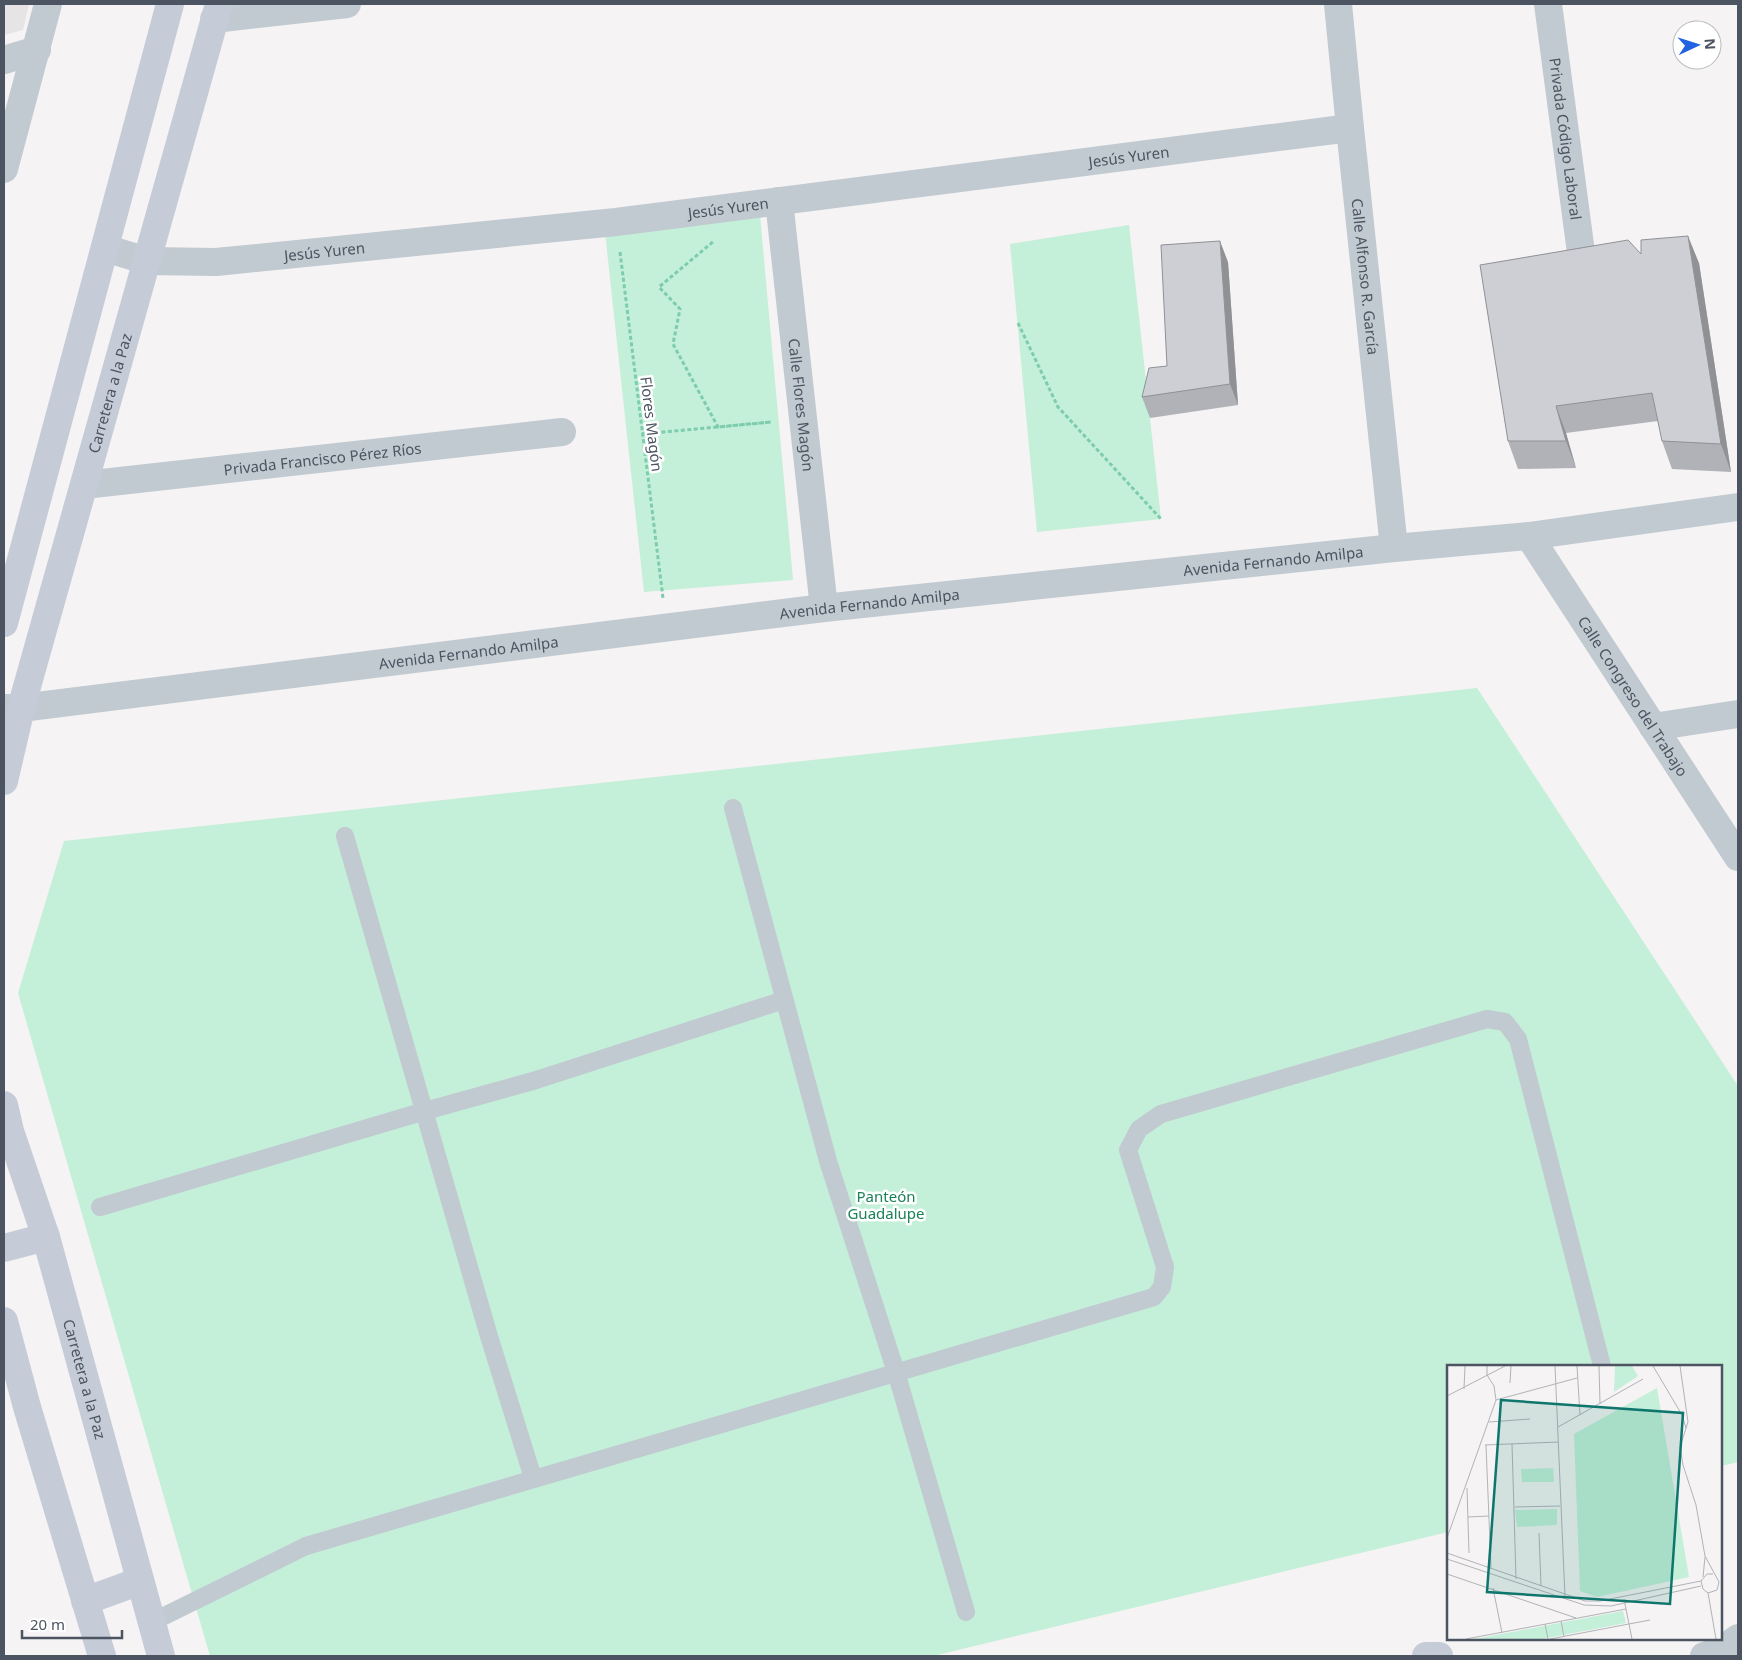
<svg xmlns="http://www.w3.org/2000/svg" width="1742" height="1660" font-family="'Noto Sans',sans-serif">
<rect width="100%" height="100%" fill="#f5f3f3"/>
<!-- education -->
<polygon fill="#e6e4e5" points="4,4 29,4 23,30 4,35"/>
<!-- green -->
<g fill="#c4efd9">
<polygon points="759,204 793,580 644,592 605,232"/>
<polygon points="1129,225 1161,519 1037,532 1010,244"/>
<polygon points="1477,688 1738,1086 1738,1462 1721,1466 1721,1366 1448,1366 1448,1532 933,1656 210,1656 18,993 64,841"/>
</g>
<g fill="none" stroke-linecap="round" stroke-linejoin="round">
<!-- path -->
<g stroke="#7dcdad" stroke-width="3" stroke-dasharray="4 2.5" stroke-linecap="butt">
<polyline points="620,252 663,598"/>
<polyline points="1018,323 1058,407 1161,519"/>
<polyline points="642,434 771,422 718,427 673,344 680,309 659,287 714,241"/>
</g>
<!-- service -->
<g stroke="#c1c9d1" stroke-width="18">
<polyline points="733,808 828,1161 896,1372 966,1612"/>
<polyline points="345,836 488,1333 533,1478"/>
<polyline points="100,1207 425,1111 533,1081 784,1000"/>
<polyline points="152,1622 306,1546 1154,1297 1162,1287 1165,1267 1128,1150 1139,1129 1161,1114 1487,1019 1505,1022 1518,1039 1602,1366"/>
</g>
<!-- minor -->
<g stroke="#c1c9d1" stroke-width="28">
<path id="s1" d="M1338 4 1350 128 1394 548"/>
<path id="s2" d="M1548 4 1584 275"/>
<polyline points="214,19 347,4"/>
<polyline points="4,60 37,50"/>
<polyline points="4,169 48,4"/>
<path id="s3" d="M779 201 824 608"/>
<path id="s4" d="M105 248 147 261 216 262 616 222 1350 128"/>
<path id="s5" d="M84 485 562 432"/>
<path id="s6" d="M1529 536 1738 857"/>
<path id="s7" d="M4 708H21L824 608 1394 548 1529 536 1738 507"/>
<polyline points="1653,727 1738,714"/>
<polyline points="1704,1656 1720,1651 1738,1638"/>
</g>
<!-- secondary -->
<g stroke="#c5ccd8" stroke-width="28">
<polyline points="4,623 170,4"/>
<path id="s8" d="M4 781 21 708 219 4"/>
<path id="s9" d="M4 1105 10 1131 46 1237 161 1656"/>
<polyline points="4,1248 46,1237"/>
<polyline points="4,1321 27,1407 102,1656"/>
<polyline points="85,1601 140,1581"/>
<polyline points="1426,1656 1439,1656"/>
</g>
</g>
<!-- wall -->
<g fill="#b0b2b7">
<polygon points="1641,254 1699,263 1731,472 1672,469 1662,441 1658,421 1566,433 1576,468 1518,469 1508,441"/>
<polygon points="1228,262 1238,405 1150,418 1142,397 1167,366"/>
</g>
<!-- shaded-wall -->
<g fill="#909195">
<polygon points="1688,236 1699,263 1731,472 1721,444"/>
<polygon points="1220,241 1228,262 1238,405 1230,384"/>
<polygon points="1556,406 1566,433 1576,468 1566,441"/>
</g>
<!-- building -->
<g fill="#cdcfd5" stroke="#909195">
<polygon points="1688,236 1721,444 1662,441 1652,393 1556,406 1566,441 1508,441 1480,265 1628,240 1641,254 1641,240"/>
<polygon points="1220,241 1230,384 1142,397 1149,368 1167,366 1161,245"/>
</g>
<g text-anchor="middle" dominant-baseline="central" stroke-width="5" stroke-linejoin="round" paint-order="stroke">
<!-- street labels -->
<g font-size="15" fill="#4b5460" stroke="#fff">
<text stroke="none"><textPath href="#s2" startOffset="136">Privada Código Laboral</textPath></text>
<text stroke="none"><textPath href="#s4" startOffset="1032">Jesús Yuren</textPath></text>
<text stroke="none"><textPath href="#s4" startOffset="628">Jesús Yuren</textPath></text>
<text stroke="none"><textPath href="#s4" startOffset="222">Jesús Yuren</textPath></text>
<text stroke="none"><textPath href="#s1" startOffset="274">Calle Alfonso R. García</textPath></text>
<text stroke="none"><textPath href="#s8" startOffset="402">Carretera a la Paz</textPath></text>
<text stroke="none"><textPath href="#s3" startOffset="205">Calle Flores Magón</textPath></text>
<text transform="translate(652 424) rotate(83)">Flores Magón</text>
<text stroke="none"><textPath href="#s5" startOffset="240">Privada Francisco Pérez Ríos</textPath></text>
<text stroke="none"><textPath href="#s7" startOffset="1278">Avenida Fernando Amilpa</textPath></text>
<text stroke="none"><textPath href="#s7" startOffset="872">Avenida Fernando Amilpa</textPath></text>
<text stroke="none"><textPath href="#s7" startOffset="468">Avenida Fernando Amilpa</textPath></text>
<text stroke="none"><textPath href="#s6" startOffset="191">Calle Congreso del Trabajo</textPath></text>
<text stroke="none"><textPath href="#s9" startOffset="286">Carretera a la Paz</textPath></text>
</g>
<!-- park labels -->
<g font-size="15" fill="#1b8258" stroke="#fff">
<text x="886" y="1196">Panteón<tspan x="886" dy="17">Guadalupe</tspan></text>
</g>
</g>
<!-- overview -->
<g transform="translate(1447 1365)">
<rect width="275" height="275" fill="#f5f3f3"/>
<path d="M168 1H185L191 11 167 27ZM210 23 242 212 150 232 133 226 127 69ZM106 103 107 117H75L74 104ZM110 144V160L70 162 68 145ZM176 246 179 258 95 274H28Z" fill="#c4efd9"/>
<path fill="none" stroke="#b1b3b8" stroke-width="1" d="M108 1 118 232M130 1 133 50M152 1 153 39M206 1 235 50 239 63M233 1 241 57 233 82 236 100 249 140 258 191 272 217 270 225 261 228 256 224 254 216 260 209H266M63 18 64 1M17 24 18 1M0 31 58 1M49 35 130 13M42 57 83 54M111 62 196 14M65 79 69 214M38 80 111 77M39 80 44 203M20 123 22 188M68 142 113 141M21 152 42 151M92 168 94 221M0 173 49 35 47 21 40 10V1M0 188 138 236H153L254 216M0 194 137 240 164 241 254 221M0 209 129 253M256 212 258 192M46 223 55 268M261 228 269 274M177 234 185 274M114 256 117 272M98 259 101 274M19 274 179 244M103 274 203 255"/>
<path fill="#0f766e" fill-opacity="0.15" stroke="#0f766e" stroke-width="2.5" d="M54 35 236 48 223 239 40 227Z"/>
<rect width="275" height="275" fill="none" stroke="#4b5460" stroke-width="2.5"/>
</g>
<!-- border -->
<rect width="1742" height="1660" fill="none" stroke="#4b5460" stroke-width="10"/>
<!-- north arrow -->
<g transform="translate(1697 45) rotate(86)"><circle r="24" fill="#ffffff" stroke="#b7bbbf"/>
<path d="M0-4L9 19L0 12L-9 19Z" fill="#2163e1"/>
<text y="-8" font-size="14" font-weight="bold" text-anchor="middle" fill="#4b5460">N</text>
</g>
<!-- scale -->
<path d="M22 1630v8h100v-8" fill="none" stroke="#4b5460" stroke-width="2.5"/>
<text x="30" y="1630" font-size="15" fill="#4b5460" stroke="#ffffff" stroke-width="4" paint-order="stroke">20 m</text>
</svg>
